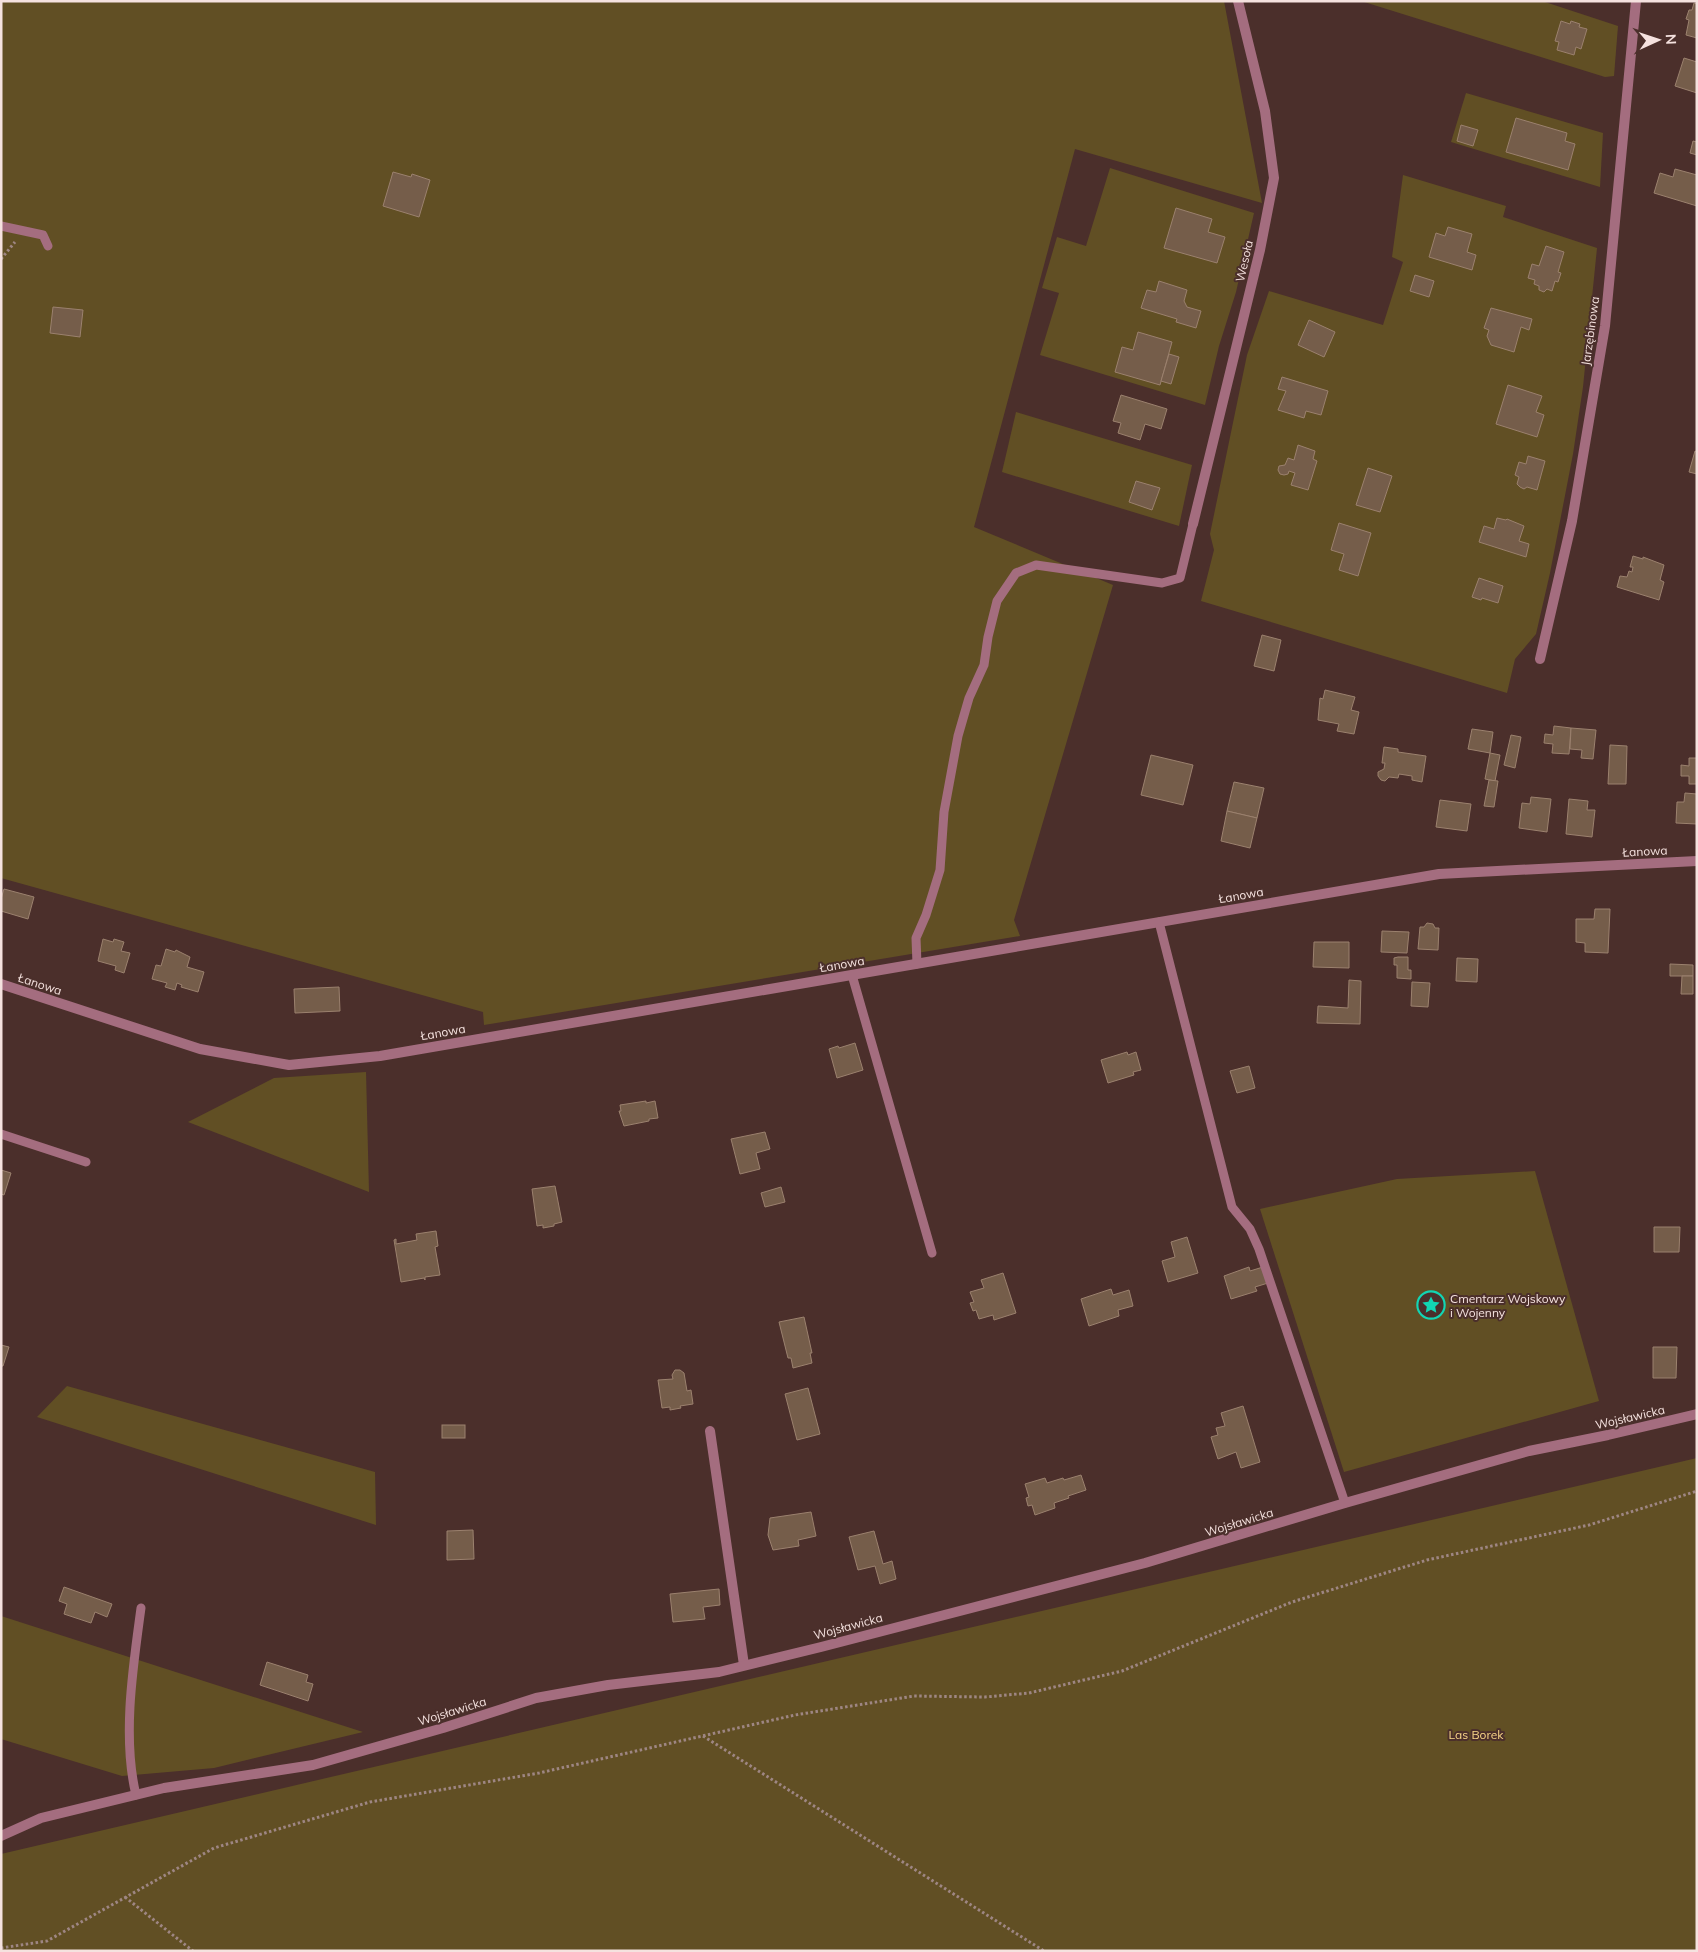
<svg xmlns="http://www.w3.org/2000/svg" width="1698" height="1952" font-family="Mulish,sans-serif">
<rect width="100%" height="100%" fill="#4b2f2b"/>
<!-- green -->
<g fill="#614f24">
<polygon points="1,1 1224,1 1262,203 1075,149 974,527 1113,585 1014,920 1020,936 484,1025 483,1012 1,878"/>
<polygon points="1361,1 1542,1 1618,26 1614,76 1605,77"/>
<polygon points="1466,93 1603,133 1600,187 1451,142"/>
<polygon points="1110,168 1254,213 1236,292 1219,346 1205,405 1040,355 1059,293 1042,288 1057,237 1086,246"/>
<polygon points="1403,175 1506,206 1503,217 1597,248 1583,387 1573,454 1550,573 1536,634 1515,659 1507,693 1201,601 1214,550 1210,534 1247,355 1269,291 1383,325 1403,262 1392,257"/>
<polygon points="1016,412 1192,465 1179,526 1002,472"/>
<polygon points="366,1072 369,1192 188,1122 274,1078"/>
<polygon points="1535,1171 1599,1401 1344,1472 1260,1209 1397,1179"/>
<polygon points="67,1386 375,1472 376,1525 37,1417"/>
<polygon points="1697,1458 1697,1951 1,1951 1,1854"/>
<polygon points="1,1616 363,1732 214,1768 122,1776 1,1739"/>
</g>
<!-- building -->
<g fill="#755d4a" stroke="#9b816e">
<polygon points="1694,3 1697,4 1697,38 1686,35 1689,20 1686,19 1689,10 1692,10"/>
<polygon points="1561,21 1570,24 1571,21 1580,24 1579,27 1587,29 1581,49 1576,47 1574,55 1557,50 1559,42 1555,41"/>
<polygon points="1684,58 1697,62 1697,93 1675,86"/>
<polygon points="1516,118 1567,133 1565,141 1575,144 1568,170 1506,152"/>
<polygon points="1461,125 1478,130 1473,146 1457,141"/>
<polygon points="1693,141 1697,142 1697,155 1690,153"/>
<polygon points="1675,169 1697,175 1697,206 1654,193 1660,173 1673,177"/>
<polygon points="393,172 411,177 412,174 430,180 419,217 383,206"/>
<polygon points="1176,208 1212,219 1208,232 1225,237 1217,263 1164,248"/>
<polygon points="1448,227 1472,234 1467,252 1476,255 1472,270 1429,257 1436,233 1445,236"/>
<polygon points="1546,246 1564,252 1558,272 1561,273 1558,282 1555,281 1552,291 1547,289 1544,292 1539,290 1539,286 1534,284 1535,280 1528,278 1532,264 1539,266"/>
<polygon points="1415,275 1434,281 1429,297 1410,291"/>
<polygon points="1159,281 1187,290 1184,301 1187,307 1201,311 1196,328 1176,322 1177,319 1141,308 1147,290 1156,292"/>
<polygon points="53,307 83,310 80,337 50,333"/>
<polygon points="1491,308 1532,319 1529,330 1521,327 1514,352 1491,345 1487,336 1489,330 1484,328"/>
<polygon points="1309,320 1335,332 1324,357 1298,345"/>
<polygon points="1138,332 1172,342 1160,385 1115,372 1122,347 1133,350"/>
<polygon points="1169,354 1179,357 1171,384 1161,381"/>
<polygon points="1282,377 1328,391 1321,415 1306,411 1304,418 1278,410 1286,391 1278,389"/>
<polygon points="1508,385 1542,396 1536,412 1544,415 1537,437 1496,424"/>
<polygon points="1121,395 1167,409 1161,429 1145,424 1140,440 1118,433 1121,423 1113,421"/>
<polygon points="1298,445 1315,451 1313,459 1317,461 1308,490 1291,485 1295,473 1289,471 1288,474 1284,475 1280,474 1278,470 1279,466 1285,465 1288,458 1294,460"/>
<polygon points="1695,451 1697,452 1697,474 1689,472"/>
<polygon points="1528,456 1545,461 1537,490 1527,487 1524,489 1520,487 1517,484 1519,477 1515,475 1519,462 1526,464"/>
<polygon points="1368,468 1392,476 1380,512 1356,505"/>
<polygon points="1136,481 1160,488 1152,510 1129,502"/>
<polygon points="1497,518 1506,520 1507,519 1524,526 1519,541 1529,544 1526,557 1479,542 1484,526 1494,529"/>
<polygon points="1339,523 1371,533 1358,576 1339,570 1344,554 1331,550"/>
<polygon points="1633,556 1643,559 1643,557 1664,565 1660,580 1664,582 1659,600 1617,587 1620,576 1627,577 1629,571 1632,572 1633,567 1630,567"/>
<polygon points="1479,578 1503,586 1498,603 1482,598 1481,600 1472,597"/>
<polygon points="1262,635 1281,640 1274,671 1254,666"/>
<polygon points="1325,690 1355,697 1351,710 1359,712 1354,734 1337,731 1339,724 1318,720 1320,698 1323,699"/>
<polygon points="1554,726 1571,728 1569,754 1552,753 1553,744 1544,743 1545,734 1553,735"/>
<polygon points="1571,728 1596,730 1593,759 1581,758 1582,750 1570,749"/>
<polygon points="1472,729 1493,732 1490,753 1468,749"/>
<polygon points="1511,735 1521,737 1515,768 1504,765"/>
<polygon points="1610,745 1627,746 1626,784 1608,784"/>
<polygon points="1384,747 1398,749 1398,752 1426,756 1422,782 1412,780 1412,776 1399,774 1398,778 1389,777 1385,781 1381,780 1378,776 1378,772 1384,769 1385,763 1382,763"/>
<polygon points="1490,753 1500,755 1495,781 1485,779"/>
<polygon points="1151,755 1193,765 1183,805 1141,795"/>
<polygon points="1689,758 1697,758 1697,784 1689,784 1689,776 1681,776 1681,765 1689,766"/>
<polygon points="1489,780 1498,781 1494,807 1484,806"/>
<polygon points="1234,782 1264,788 1257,818 1227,811"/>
<polygon points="1685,793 1697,794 1697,824 1676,823 1677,802 1684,802"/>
<polygon points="1531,797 1551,799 1547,832 1519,828 1522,803 1530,804"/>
<polygon points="1569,799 1588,801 1587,810 1595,810 1592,837 1566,834"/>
<polygon points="1440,800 1471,804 1467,831 1436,827"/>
<polygon points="1227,811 1257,818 1250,848 1221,841"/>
<polygon points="4,889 34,897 28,919 1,911 1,899"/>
<polygon points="1595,909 1610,909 1608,953 1585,952 1585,943 1576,942 1576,919 1594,919"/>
<polygon points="1427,923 1433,924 1435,928 1439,928 1438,950 1418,949 1420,927 1424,927"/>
<polygon points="1382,931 1409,932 1407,953 1381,952"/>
<polygon points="103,939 113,942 114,939 124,942 121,951 130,953 124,973 115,970 116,966 98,961"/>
<polygon points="1314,942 1349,942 1349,968 1313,967"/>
<polygon points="166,949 175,952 176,950 190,957 187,967 204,972 198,992 181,987 182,985 177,983 175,990 165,987 167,983 152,979 156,965 161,966"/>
<polygon points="1398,957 1408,957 1408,970 1411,970 1411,979 1397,978 1397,965 1394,965 1394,958"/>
<polygon points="1457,958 1478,959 1477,982 1456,981"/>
<polygon points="1670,964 1693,965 1693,976 1670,976"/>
<polygon points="1682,976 1693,976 1693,994 1681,994"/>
<polygon points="1349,980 1361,981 1360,1024 1317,1023 1318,1006 1348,1008"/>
<polygon points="1412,982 1430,983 1428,1007 1411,1006"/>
<polygon points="339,987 340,1011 295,1013 294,989"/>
<polygon points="855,1043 863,1070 837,1078 829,1049 838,1046 839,1048"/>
<polygon points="1127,1052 1128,1055 1136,1052 1141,1070 1133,1072 1134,1075 1108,1083 1101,1060"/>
<polygon points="1249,1066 1255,1088 1237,1093 1230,1071"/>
<polygon points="646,1101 646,1103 655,1101 658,1118 649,1119 649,1121 624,1126 619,1111 621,1111 620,1105"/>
<polygon points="765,1132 770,1149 756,1153 760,1169 740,1174 731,1139"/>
<polygon points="1,1170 11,1173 4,1195 1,1194"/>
<polygon points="555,1186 562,1222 554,1224 554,1226 543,1228 543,1225 537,1226 532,1189"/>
<polygon points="781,1187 785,1202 765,1207 761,1193"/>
<polygon points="1654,1227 1680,1227 1679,1252 1654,1252"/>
<polygon points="436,1231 438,1246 435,1247 440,1275 425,1277 425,1280 424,1278 401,1282 394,1240 396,1239 396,1244 417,1240 416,1234"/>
<polygon points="1187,1237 1198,1273 1168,1282 1162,1261 1175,1257 1171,1242"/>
<polygon points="1249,1267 1250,1271 1263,1267 1268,1283 1255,1287 1257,1291 1231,1299 1224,1276"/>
<polygon points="1003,1273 1016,1313 994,1320 993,1315 979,1319 976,1310 973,1311 970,1303 974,1302 970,1292 984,1288 981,1280"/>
<polygon points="1111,1289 1113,1295 1129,1290 1133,1306 1118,1310 1119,1316 1089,1326 1081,1299"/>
<polygon points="804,1317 812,1353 810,1353 812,1363 793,1368 791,1358 788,1358 779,1322"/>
<polygon points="1,1345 9,1347 3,1366 1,1366"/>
<polygon points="1653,1347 1677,1347 1676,1378 1653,1378"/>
<polygon points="675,1370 680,1370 684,1373 687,1391 691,1390 693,1404 680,1406 681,1408 670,1410 670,1407 662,1408 658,1380 673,1379 672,1375"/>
<polygon points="808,1388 820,1434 797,1440 785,1394"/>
<polygon points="1243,1406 1260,1462 1241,1468 1236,1452 1218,1459 1211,1437 1218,1435 1216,1428 1225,1426 1221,1413"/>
<rect x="442" y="1425" width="23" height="13"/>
<polygon points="1081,1475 1086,1490 1068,1496 1069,1498 1054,1503 1055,1508 1035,1515 1032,1505 1028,1506 1026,1498 1029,1497 1025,1484 1045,1478 1047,1483 1063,1478 1064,1480"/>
<polygon points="811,1512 816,1536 798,1540 799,1546 773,1550 768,1535 770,1518"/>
<polygon points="473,1530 474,1559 447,1560 447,1531"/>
<polygon points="874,1531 883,1564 892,1561 896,1579 880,1584 875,1566 858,1570 849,1537"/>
<polygon points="64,1587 112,1604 107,1617 95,1612 91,1623 64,1614 67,1604 59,1601"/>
<polygon points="719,1589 720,1605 703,1607 705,1619 673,1622 670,1594"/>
<polygon points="267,1662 308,1675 306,1682 313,1684 308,1701 260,1685"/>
</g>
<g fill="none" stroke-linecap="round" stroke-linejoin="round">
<!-- path -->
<g stroke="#9e8683" stroke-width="3" stroke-dasharray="2.5 2.5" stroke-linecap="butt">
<polyline points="1,259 15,242"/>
<polyline points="703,1736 1044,1951"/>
<polyline points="125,1897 193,1951"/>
<polyline points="1,1948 47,1941 214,1848 370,1802 539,1773 795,1715 914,1696 985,1697 1029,1693 1122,1671 1292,1602 1427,1560 1589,1525 1697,1491"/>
</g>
<!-- service -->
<g stroke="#a46d7f" stroke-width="9">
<polyline points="1,226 43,235 48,246"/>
<polyline points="1159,922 1232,1207 1250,1229 1259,1249 1345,1503"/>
<polyline points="917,964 916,938 926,915 940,870 944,812 958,736 969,698 984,665 988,637 997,601 1016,573 1036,565 1162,583 1180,578 1193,524"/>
<polyline points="852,975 932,1253"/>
<polyline points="1,1134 86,1162"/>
<path d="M136 1795C122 1737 133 1667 141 1608"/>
</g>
<!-- minor -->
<g stroke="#a46d7f" stroke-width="10">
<polyline points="1193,524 1260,250 1274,178 1265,111 1238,1"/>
<polyline points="1540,659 1572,521 1605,326 1636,1"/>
<polyline points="710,1431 744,1665"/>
<polyline points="1,1836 41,1818 164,1788 313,1765 443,1728 536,1698 608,1685 719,1672 821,1647 1145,1563 1345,1503 1529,1451 1608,1435 1697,1414"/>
</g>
<!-- tertiary -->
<polyline stroke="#a46d7f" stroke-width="10" points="1,984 200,1049 289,1065 380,1056 1439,874 1697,861"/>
</g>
<!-- icons -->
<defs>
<g id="sight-ring" transform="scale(1.4375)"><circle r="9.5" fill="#4b2f2b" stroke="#12d5b4" stroke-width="1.5"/><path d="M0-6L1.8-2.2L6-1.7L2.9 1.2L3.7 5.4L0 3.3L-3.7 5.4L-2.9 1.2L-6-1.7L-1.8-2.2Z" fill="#12d5b4"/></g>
</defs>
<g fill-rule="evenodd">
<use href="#sight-ring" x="1431" y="1305"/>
</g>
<g text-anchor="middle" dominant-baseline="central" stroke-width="4" stroke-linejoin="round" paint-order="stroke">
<!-- street labels -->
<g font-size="12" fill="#f5e2df" stroke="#4b2f2b">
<text transform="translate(1244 261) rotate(-77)">Wesoła</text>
<text transform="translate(1590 331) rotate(-82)">Jarzębinowa</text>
<text transform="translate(1645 851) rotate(-3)">Łanowa</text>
<text transform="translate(1241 895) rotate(-10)">Łanowa</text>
<text transform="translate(842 964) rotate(-10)">Łanowa</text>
<text transform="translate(40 984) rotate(18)">Łanowa</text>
<text transform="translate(443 1032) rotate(-10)">Łanowa</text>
<text transform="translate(1630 1417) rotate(-13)">Wojsławicka</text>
<text transform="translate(1239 1522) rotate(-17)">Wojsławicka</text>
<text transform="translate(848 1626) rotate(-15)">Wojsławicka</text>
<text transform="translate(452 1711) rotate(-17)">Wojsławicka</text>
</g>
<!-- poi labels -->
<g font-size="12" fill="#f5e2df" stroke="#4b2f2b" text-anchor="start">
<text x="1450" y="1298">Cmentarz Wojskowy<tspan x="1450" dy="14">i Wojenny</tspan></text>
</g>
<!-- park labels -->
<g font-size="12" fill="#f8d687" stroke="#4b2f2b">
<text x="1476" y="1734">Las Borek</text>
</g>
</g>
<!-- border -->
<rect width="1698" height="1952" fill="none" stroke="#f5e2df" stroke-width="5"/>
<!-- north arrow -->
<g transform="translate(1658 40) rotate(87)" stroke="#4b2f2b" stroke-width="4" paint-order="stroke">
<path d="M0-4L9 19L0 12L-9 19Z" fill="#f5e2df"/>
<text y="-8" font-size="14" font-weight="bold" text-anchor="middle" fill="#f5e2df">N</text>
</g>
</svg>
